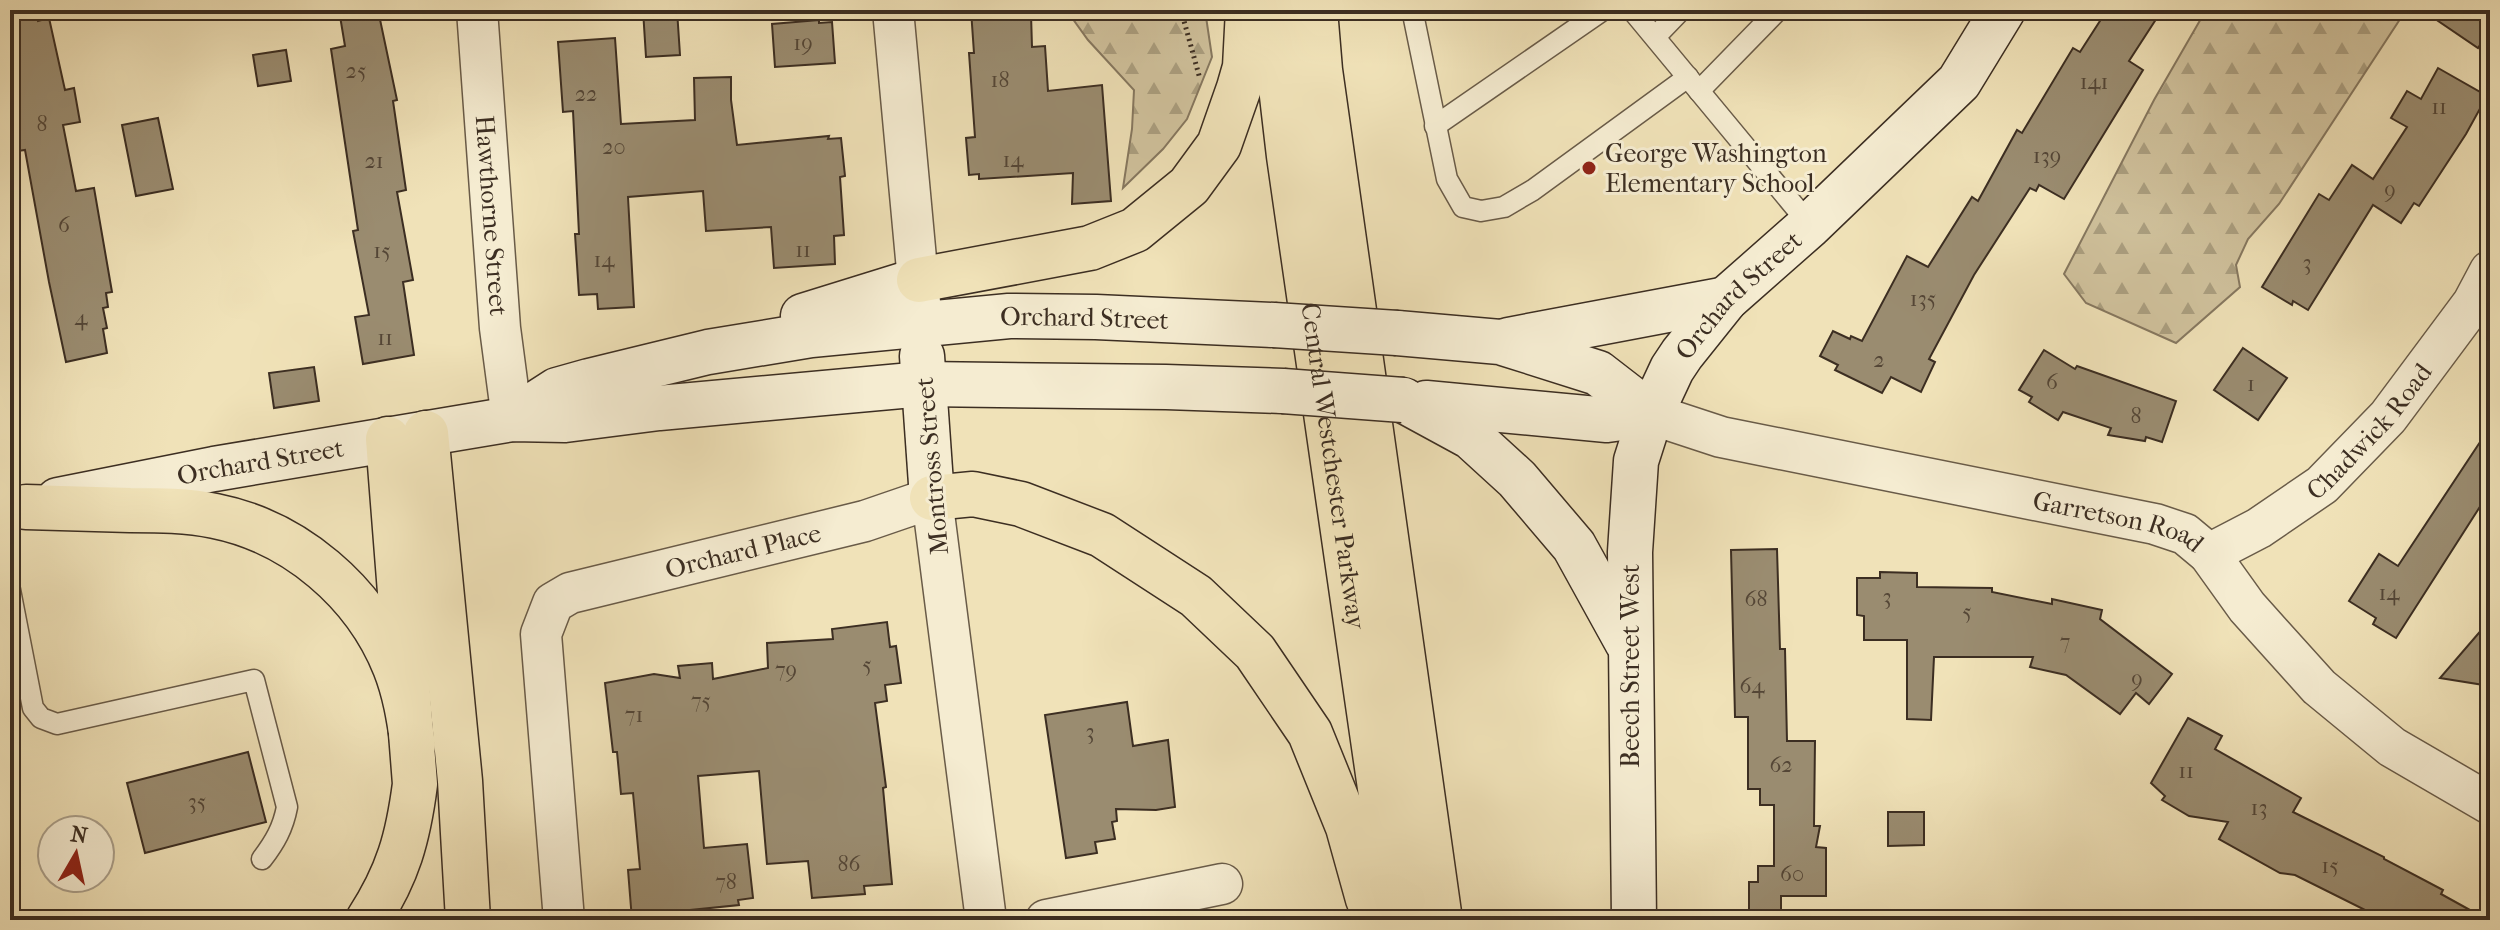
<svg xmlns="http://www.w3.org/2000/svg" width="2500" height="930" font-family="'IM FELL French Canon',serif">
<defs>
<pattern id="forest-firs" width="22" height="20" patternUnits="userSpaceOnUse" patternTransform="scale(2)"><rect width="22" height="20" fill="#d1c39e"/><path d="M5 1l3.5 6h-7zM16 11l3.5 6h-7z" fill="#ab9f80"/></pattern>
</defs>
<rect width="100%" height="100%" fill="#f0e2b8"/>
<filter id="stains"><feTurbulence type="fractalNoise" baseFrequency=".0025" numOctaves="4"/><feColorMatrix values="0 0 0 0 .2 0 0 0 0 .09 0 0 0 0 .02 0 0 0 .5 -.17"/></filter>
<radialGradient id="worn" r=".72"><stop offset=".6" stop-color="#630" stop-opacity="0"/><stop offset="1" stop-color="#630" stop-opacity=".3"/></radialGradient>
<!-- forest -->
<g fill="url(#forest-firs)" stroke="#867860" stroke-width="2">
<polygon points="1071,10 1205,10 1212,57 1187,119 1163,149 1123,188 1132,129 1134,90 1088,40 1070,15"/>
<polygon points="2206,10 2406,10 2279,204 2248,239 2236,265 2240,287 2176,343 2086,303 2064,274 2154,100"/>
</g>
<!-- building -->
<g fill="#9a8c70" stroke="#3c2e22" stroke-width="2">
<polygon points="339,10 378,10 397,100 393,101 406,190 397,192 413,280 403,282 414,355 363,364 355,317 369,315 353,231 358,230 331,49 345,46"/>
<polygon points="643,10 677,10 680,55 646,57"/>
<polygon points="971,10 1016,10 1016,15 1031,14 1032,47 1045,46 1048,91 1102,85 1111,201 1072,204 1073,173 979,179 979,174 969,175 966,138 975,137 969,53 974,53"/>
<polygon points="2107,10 2162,10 2129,61 2143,70 2064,199 2039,185 2036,191 2030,188 1974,275 1929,359 1935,362 1921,392 1891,377 1882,393 1835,370 1838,365 1820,356 1833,331 1850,339 1851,336 1862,341 1907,256 1928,267 1972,197 1978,201 2017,130 2022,133 2073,48 2080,52"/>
<polygon points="2422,10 2490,10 2490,30 2478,48"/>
<polygon points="36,13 38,21 49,18 65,90 74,88 80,122 63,125 76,191 94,188 112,292 106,293 108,307 103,308 107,328 103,329 107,353 66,362 49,282 25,150 18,151 10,110 10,18"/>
<polygon points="819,20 819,23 832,22 835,63 775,67 772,24"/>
<polygon points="615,38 621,124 695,120 694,78 731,77 731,100 737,145 829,136 828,139 841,138 845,176 840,177 844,235 834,236 835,264 774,268 771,227 706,231 703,191 628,197 634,307 598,309 597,294 579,295 575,234 579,234 573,111 563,112 558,42"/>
<polygon points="286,50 291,81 258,86 253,55"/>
<polygon points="2438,68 2487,96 2466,134 2419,206 2414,203 2401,223 2373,205 2308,310 2293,301 2292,305 2262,287 2319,194 2329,200 2352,165 2373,179 2407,127 2391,118 2407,91 2421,99"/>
<polygon points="158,118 173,189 136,196 122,125"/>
<polygon points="2243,348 2287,378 2258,420 2214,390"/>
<polygon points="2044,350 2075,369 2077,366 2176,401 2162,442 2146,437 2145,441 2108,435 2111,428 2063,412 2058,420 2029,402 2032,397 2019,390"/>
<polygon points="314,367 319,401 274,408 269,373"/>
<polygon points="2490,427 2490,491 2396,638 2373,624 2376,618 2349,601 2379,554 2398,566"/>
<polygon points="1777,549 1780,649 1785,649 1787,741 1815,741 1814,826 1820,826 1816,847 1826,848 1826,896 1781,896 1781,913 1749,913 1749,882 1758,882 1758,866 1774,866 1774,805 1760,805 1760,789 1748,789 1748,717 1735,717 1731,550"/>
<polygon points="1880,572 1917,573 1917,587 1992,588 1992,592 2052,604 2052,599 2102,610 2100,619 2172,674 2149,704 2136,693 2120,714 2066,675 2030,667 2033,657 1934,657 1931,720 1907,719 1907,640 1864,640 1864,616 1857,615 1857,578 1880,578"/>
<polygon points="2490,620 2490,686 2440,678"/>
<polygon points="887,622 890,647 896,646 901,683 885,685 887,701 875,703 886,787 883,788 892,884 864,886 865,894 812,898 808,861 767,864 759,771 698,776 704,848 747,844 753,898 738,900 739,905 681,911 682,916 632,920 628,870 640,869 633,793 621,794 617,752 613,752 605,683 654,674 680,678 678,666 712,663 713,679 768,668 767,643 833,639 832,629"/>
<polygon points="1127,702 1133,746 1168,740 1175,807 1156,810 1116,809 1117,821 1112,822 1115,839 1095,842 1097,853 1066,858 1045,715"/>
<polygon points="2188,718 2222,736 2215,749 2301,798 2293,812 2384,857 2384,859 2443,890 2441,894 2488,920 2385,920 2295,875 2280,873 2219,839 2228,822 2189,816 2162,800 2165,796 2151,783"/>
<polygon points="248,752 266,822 145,853 127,783"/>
<polygon points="1888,812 1924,812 1924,845 1888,846"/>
</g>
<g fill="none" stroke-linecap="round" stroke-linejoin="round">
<!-- lane casing -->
<g stroke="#695b48" stroke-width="23">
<g id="lane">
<polyline points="1419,10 1413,14 1447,179 1463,207 1481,211 1504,207 1533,190 1688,77"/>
<polyline points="1632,10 1810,225"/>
<polyline points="1655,37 1681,10"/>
<polyline points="1699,91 1778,10"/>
<polyline points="1435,126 1603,10"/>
<path d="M10 590 33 708 41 718 57 724 254 680 287 807C283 828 275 842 262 859"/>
</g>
</g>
<!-- street casing -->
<g stroke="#695b48" stroke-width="43">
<g id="street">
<path id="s1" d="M477 10 500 328 512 419"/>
<polyline points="893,10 921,313"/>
<path id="s2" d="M1651 414 1721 437 2155 524 2185 534 2209 554 2247 607 2319 687 2392 747 2490 804"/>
<path id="s3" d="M2209 554 2259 528 2322 485 2388 417 2473 303 2490 271"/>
<path id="s4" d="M564 920 541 634 553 603 570 593 865 521 932 498 986 920"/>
<polyline points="1046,920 1222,884"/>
</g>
</g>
<!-- secondary casing -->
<g stroke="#3c2e22" stroke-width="47">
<g id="secondary">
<polyline points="803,316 919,280"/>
<polyline points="1397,333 1500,342 1598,373 1651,414"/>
<polyline points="1508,340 1726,299"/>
<polyline points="922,356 932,498"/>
<polyline points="1403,400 1471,437 1517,479 1574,546 1627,642"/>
<polyline points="1426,403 1607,420 1651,414"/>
<path id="s5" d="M512 419 557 390 589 381 708 352 811 335 1009 316 1096 317 1274 325"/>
<path id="s6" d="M58 500 214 469 512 419 565 420 659 408 923 384 1166 387 1283 391"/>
<path id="s7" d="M1634 920 1630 552 1636 461 1651 414 1672 369 1682 354 1726 299 1810 225 1959 82 2003 10"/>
</g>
</g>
<!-- primary casing -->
<g stroke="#3c2e22" stroke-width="47">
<g id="primary">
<path id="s8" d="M1272 10 1289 156 1399 920"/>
<polyline points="1315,10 1320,70 1440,920"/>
<polyline points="919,280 1090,248 1135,230 1189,186 1219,145 1239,88 1245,67 1248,10"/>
<polyline points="932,498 973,494 1021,504 1102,535 1196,596 1255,652 1310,733 1348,827 1368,899 1385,920"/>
</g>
</g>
<!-- highway casing -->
<g stroke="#3c2e22" stroke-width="47">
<g id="highway">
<polyline points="426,433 460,781 468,920"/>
<path d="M26 507C60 508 95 509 130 510 158 510 187 510 215 516 295 532 365 592 395 667 405 692 409 718 413 745"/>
<path d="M368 920C398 874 408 838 415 784L388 439"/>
</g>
</g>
<!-- path -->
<polyline stroke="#3c2e22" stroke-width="5" stroke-dasharray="2 4" stroke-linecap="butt" points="1181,10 1200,79"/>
<!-- lane -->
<use href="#lane" stroke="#f5ecd1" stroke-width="20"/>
<!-- street -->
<use href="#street" stroke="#f5ecd1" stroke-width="40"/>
<!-- secondary -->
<use href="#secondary" stroke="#f5ecd1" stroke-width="44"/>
<!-- primary -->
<use href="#primary" stroke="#f0e2b8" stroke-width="44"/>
<!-- highway -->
<use href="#highway" stroke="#f0e2b8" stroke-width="44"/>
<!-- secondary-bridge casing -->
<g stroke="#3c2e22" stroke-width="47" stroke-linecap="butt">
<g id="secondary-bridge">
<polyline points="1274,325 1397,333"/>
<polyline points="1283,391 1403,400"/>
</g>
</g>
<!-- secondary-bridge -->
<use href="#secondary-bridge" stroke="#f5ecd1" stroke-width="44"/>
</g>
<!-- markers -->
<circle fill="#8f2418" stroke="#f5ecd1" stroke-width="3" cx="1589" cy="168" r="8"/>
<g text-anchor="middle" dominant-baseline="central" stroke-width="6" stroke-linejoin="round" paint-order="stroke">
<!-- number labels -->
<g font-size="22" fill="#544636">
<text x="803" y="43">19</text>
<text x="356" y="71">25</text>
<text x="1000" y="80">18</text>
<text x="2094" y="82">141</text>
<text x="586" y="94">22</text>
<text x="2439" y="107">11</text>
<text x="42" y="124">8</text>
<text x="614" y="147">20</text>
<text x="2047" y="156">139</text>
<text x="1013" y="160">14</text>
<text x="374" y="161">21</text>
<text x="2390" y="190">9</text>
<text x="64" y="225">6</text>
<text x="803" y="250">11</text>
<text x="382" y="251">15</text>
<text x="604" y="260">14</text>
<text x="2307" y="263">3</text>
<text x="1923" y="299">135</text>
<text x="81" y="318">4</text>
<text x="385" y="338">11</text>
<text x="1879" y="360">2</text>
<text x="2052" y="382">6</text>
<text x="2251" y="384">1</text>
<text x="2136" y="416">8</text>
<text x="2389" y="593">14</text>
<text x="1887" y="597">3</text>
<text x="1756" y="599">68</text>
<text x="1967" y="612">5</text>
<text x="2065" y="642">7</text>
<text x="867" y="665">5</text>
<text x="786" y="670">79</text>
<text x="2137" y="679">9</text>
<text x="1752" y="686">64</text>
<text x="701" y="701">75</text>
<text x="634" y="715">71</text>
<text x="1090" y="732">3</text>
<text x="1781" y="765">62</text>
<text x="2186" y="771">11</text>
<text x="197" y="802">35</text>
<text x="2259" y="808">13</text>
<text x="849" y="864">86</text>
<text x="2330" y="866">15</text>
<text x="1792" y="874">60</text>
<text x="726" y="882">78</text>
</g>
<!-- poi labels -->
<g font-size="26" fill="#3c2e22" stroke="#f5ecd1" text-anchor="start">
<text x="1605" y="153">George Washington<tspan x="1605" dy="30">Elementary School</tspan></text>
</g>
<!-- street labels -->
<g font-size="26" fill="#3c2e22" stroke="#f5ecd1">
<text stroke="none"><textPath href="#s1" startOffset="206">Hawthorne Street</textPath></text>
<text stroke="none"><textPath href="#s7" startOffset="658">Orchard Street</textPath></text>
<text stroke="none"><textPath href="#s5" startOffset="588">Orchard Street</textPath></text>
<text stroke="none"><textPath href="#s3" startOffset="204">Chadwick Road</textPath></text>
<text stroke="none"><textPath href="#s6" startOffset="206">Orchard Street</textPath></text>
<text stroke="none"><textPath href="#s8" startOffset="460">Central Westchester Parkway</textPath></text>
<text transform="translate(932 466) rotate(-95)">Montross Street</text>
<text stroke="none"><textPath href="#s2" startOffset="480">Garretson Road</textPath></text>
<text stroke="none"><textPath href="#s4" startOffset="518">Orchard Place</textPath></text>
<text transform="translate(1630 666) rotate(-90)">Beech Street West</text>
</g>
</g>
<!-- margin -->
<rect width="2500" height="930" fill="none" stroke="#f0e2b8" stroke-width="40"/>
<rect x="12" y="12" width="2476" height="906" fill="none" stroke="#3c2e22" stroke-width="4"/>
<rect x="20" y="20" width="2460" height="890" fill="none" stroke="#3c2e22" stroke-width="2"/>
<!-- north arrow -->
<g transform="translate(76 854) rotate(9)"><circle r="38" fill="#f5ecd1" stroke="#aba08b" stroke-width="2"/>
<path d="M0-6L14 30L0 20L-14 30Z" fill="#8f2418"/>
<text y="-12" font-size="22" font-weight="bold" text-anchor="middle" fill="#3c2e22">N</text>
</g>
<rect width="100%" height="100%" filter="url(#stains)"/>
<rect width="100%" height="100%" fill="url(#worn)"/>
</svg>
